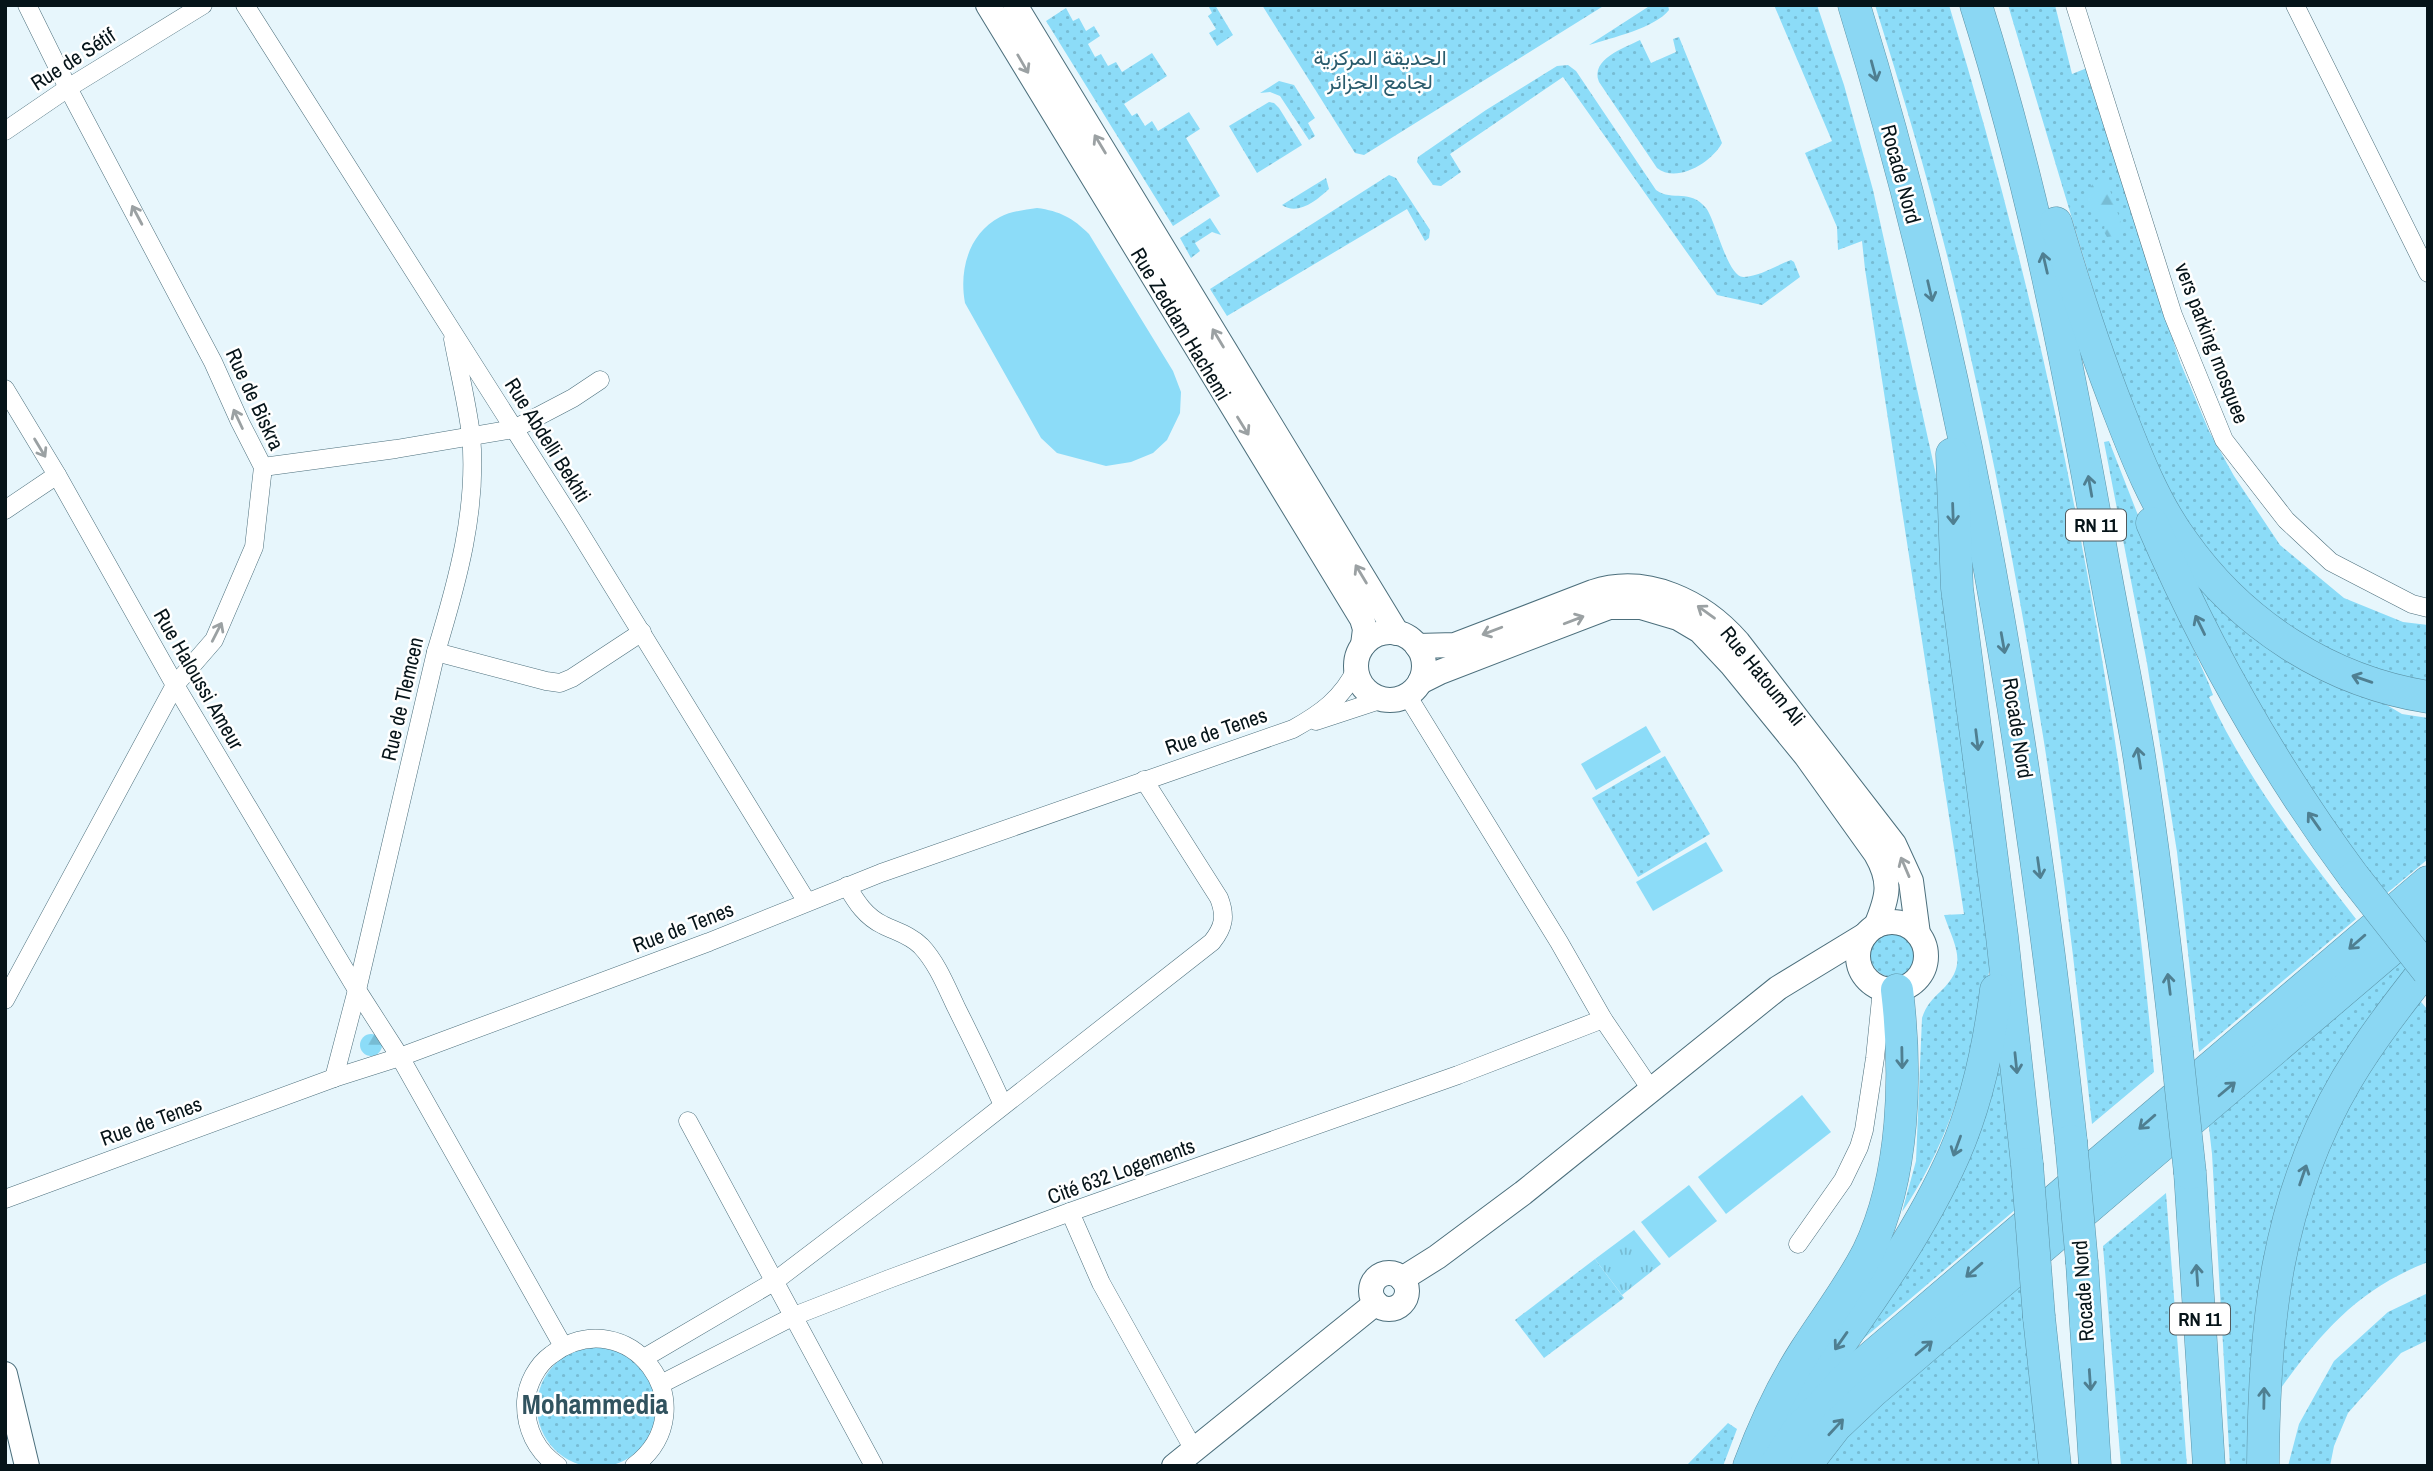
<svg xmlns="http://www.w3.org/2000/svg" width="2433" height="1471" font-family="'Archivo Narrow',Vazirmatn,sans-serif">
<defs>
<pattern id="grass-dots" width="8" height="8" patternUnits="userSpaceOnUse" patternTransform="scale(1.75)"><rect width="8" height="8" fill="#8cdcf8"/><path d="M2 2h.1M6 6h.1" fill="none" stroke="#77bcd4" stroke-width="1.8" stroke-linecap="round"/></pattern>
<pattern id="forest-firs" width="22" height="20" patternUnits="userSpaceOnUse" patternTransform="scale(1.75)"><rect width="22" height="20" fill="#8cdcf8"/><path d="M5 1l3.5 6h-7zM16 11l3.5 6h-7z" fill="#77bcd4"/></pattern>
<pattern id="park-tufts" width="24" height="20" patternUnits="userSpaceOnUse" patternTransform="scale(1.75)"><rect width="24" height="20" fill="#8cdcf8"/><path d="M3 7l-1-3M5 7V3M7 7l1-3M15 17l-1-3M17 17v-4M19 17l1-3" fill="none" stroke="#77bcd4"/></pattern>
</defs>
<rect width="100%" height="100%" fill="#e7f6fc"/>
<!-- grass -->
<g fill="url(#grass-dots)">
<polygon points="1208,5 1215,5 1233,35 1217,46 1209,33 1216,29 1208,16 1212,13"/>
<polygon points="1262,5 1605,5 1364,155 1355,153"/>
<path d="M1651 5H1668L1669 10C1655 28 1611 38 1589 45Z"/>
<path d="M1774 5H1817L1844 85 1873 190 1938 484 1991 962C1975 1049 1953 1138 1902 1212L1916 1161 1922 1018C1926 1006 1932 999 1941 991 1969 964 1955 947 1944 915L1964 914 1865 269 1862 241 1838 250 1837 227 1805 153 1832 141Z"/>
<path d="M1875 5H1949C2055 352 2123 711 2154 1072L2092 1124C2078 996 2064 869 2044 742 2023 613 1999 482 1970 354 1945 236 1911 120 1875 5Z"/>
<polygon points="2008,5 2055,5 2072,74 2087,68 2180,362 2209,431 2234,476 2280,545 2344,598 2403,622 2428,625 2428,687 2352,666 2244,598 2168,497 2121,382"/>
<polygon points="1066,8 1073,21 1079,18 1086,31 1094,26 1100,36 1088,44 1095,57 1101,54 1108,66 1116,62 1122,72 1152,53 1167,76 1124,104 1132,116 1137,113 1145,126 1152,121 1158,131 1189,112 1200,129 1186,138 1220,196 1173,226 1046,21"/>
<path d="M1679 37 1722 143C1712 162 1677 184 1657 168L1599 82C1590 59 1624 48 1640 40L1651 63 1676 52 1673 39Z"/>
<path d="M1568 65 1576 71 1656 190C1673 202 1690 188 1706 208 1716 221 1728 279 1744 277 1760 276 1777 265 1791 260L1794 262 1800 277 1762 305 1717 295 1563 77 1450 154 1461 172 1441 186 1433 185 1417 162 1418 157 1486 110 1557 66Z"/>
<polygon points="1279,81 1294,85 1315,118 1308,123 1315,136 1309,140 1280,96 1270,92 1260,93"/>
<polygon points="1269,102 1274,103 1279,108 1302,145 1257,173 1229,126"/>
<polygon points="1389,175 1396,178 1430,230 1429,238 1425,241 1407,209 1227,316 1210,289"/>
<path d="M1326 178 1329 189C1317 200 1298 216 1282 205Z"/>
<polygon points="1210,218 1221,235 1212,232 1195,243 1200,251 1191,258 1180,238"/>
<path d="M2109 441 2168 592 2209 684 2213 695 2209 697C2246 777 2302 850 2356 919L2199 1052 2177 852 2147 663 2104 442Z"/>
<polygon points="2179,556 2363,691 2402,714 2428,718 2428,859 2386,894 2287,760"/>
<polygon points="1665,756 1710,834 1638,877 1592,798"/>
<polygon points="2428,930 2428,949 2333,1080 2252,1466 2230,1466 2212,1154 2208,1119"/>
<circle cx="1893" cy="954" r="23"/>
<path d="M2416 996 2428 1010V1262C2360 1288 2322 1331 2281 1388L2285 1266 2337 1119Z"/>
<polygon points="2001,1060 2022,1204 1863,1339 1988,1104"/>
<polygon points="2166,1193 2187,1466 2121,1466 2103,1246"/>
<polygon points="1595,1259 1624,1298 1544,1358 1515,1320"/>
<polygon points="2024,1274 2044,1466 1819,1466 1829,1452"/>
<polygon points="2428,1293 2428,1340 2401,1353 2348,1413 2334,1446 2330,1466 2288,1466 2299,1424 2334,1361 2388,1312"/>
<circle cx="597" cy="1407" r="60"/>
<polygon points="1728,1423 1737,1429 1723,1466 1686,1466"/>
</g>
<!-- forest -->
<g fill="url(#forest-firs)">
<path d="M2105 175 2123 229 2114 236 2107 237 2104 232 2105 220 2093 213 2086 204C2087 191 2092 180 2105 175Z"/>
<circle cx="371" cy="1045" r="11"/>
</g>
<!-- park -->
<polygon fill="url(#park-tufts)" points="1634,1230 1661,1264 1622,1295 1595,1259"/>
<!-- pitch -->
<g fill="#8cdcf8">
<path d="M1037 208C1060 211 1073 218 1089 234L1173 371 1181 392 1180 413 1167 440 1153 453 1131 462 1106 466 1057 453 1041 438 965 303C959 271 968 234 1000 217 1011 211 1025 210 1037 208Z"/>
<polygon points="1646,726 1661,752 1596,790 1581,764"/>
<polygon points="1706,842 1723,871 1653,911 1636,882"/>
<polygon points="1802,1095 1831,1132 1726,1214 1698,1177"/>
<polygon points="1689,1185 1717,1221 1669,1258 1641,1222"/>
</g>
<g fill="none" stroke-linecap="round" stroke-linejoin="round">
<!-- street casing -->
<g stroke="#4c6f7c" stroke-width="19">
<g id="street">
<polyline points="245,5 572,520 807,902"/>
<polyline points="2075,5 2173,315 2224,440 2286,520 2331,562 2412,604 2428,608"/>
<polyline points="2295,5 2428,273"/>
<polyline points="5,131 68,88 203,5"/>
<polyline points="5,389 57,475 175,685 357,990 400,1057 563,1346"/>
<polyline points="263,467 396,449 514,429 573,398 600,380"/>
<polyline points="5,510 57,475"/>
<polyline points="436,652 546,681 560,683 572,678 642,632"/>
<polyline points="1407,695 1559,942 1603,1019 1652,1091"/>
<polyline points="1316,721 1383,699"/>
<path d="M847 886C856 902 866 917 883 925 897 932 910 935 921 946 937 963 946 986 956 1007 972 1039 988 1072 1003 1105"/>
<polyline points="5,1000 175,685 214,640 254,547 263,467 240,422 213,362 68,88 27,5"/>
<path d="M334 1078 357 990 436 652C457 583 478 509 471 435 467 403 459 371 453 339"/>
<polyline points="688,1121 874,1466"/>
<path d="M5 1199 334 1078 400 1057 709 942 881 873 1293 729C1320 714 1343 698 1356 669"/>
<polyline points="1070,1212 1101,1283 1194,1450"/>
<polyline points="1798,1244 1843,1180 1859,1147 1864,1130 1875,1058 1882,989"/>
<path d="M644 1358 775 1281 929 1164 1212 942C1224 927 1226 916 1219 898L1144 780"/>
<polyline points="661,1384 794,1316 889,1279 1070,1212 1458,1075 1603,1019"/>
<path d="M558 1466C536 1451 525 1428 526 1401 527 1384 537 1365 551 1355 628 1297 711 1407 634 1466"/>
</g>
</g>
<!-- secondary casing -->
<g stroke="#4c6f7c" stroke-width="26">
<g id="secondary">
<polyline points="988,5 1362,619 1365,629 1363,645"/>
<polyline points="1015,5 1397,633"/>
<circle cx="1390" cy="666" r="34"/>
<path d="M1417 646 1455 645 1593 592C1647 574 1703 602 1738 642L1894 844 1911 881 1918 934"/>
<path d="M1420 682 1440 672 1609 607H1641L1678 618 1700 631 1731 664 1806 756 1876 854C1892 882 1888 897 1876 926"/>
<circle cx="1892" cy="956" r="34"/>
<circle cx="1389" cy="1291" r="18"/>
<polyline points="1402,1279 1437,1257 1523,1193 1778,988 1865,935"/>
<polyline points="5,1374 27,1466"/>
<polyline points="1174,1466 1376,1303"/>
</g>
</g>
<!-- highway casing -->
<g stroke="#5c93a7" stroke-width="33">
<g id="highway">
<path d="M1854 5C1968 375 2029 758 2071 1141"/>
<path d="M1976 5C2031 179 2067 358 2099 538 2111 608 2126 678 2138 749 2154 849 2166 951 2177 1052"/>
<path d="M2056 223C2075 288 2095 351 2120 414 2137 458 2155 504 2183 542 2241 624 2328 681 2428 697"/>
<polyline points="1952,454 1957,588 2002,936 2027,1164"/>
<path d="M2152 523C2207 651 2271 765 2354 877"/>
<polyline points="2190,1173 2209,1466"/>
<polyline points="2082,1263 2095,1466"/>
<polyline points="2039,1317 2055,1466"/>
<path d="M1792 1413C1848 1330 1913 1248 1954 1155 1977 1103 1989 1046 1996 990"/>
<path d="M1749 1466C1764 1426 1782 1387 1805 1351 1826 1318 1850 1287 1868 1252 1905 1176 1907 1073 1897 990"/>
<polyline points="1775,1466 1797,1432 1848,1377 2428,882"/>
<polyline points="1805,1466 1836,1426 1872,1392 2428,918"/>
<path d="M2263 1466C2264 1327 2275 1201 2347 1079 2371 1039 2399 1003 2428 966"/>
</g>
</g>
<!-- street -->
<use href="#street" stroke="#fff" stroke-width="18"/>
<!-- secondary -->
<use href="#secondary" stroke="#fff" stroke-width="24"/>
<!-- highway -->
<use href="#highway" stroke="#8bd7f3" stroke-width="32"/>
<!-- highway-bridge casing -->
<g stroke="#5c93a7" stroke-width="33" stroke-linecap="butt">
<g id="highway-bridge">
<polyline points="2354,877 2428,971"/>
<polyline points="2177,1052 2190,1173"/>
<polyline points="2071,1141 2082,1263"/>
<polyline points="2027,1164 2039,1317"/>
</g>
</g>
<!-- highway-bridge -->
<use href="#highway-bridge" stroke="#8bd7f3" stroke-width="32"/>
</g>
<!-- one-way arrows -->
<defs><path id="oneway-shaft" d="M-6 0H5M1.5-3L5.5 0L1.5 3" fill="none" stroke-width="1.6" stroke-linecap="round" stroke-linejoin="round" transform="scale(1.75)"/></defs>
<g stroke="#9ba1a3">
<use href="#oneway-shaft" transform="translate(1023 64) rotate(60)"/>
<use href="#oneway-shaft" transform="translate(1100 144) rotate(-121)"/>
<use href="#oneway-shaft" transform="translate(137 215) rotate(-118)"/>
<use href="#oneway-shaft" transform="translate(1218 338) rotate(-121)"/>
<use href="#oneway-shaft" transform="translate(238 419) rotate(-115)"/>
<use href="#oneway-shaft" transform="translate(1243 426) rotate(58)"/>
<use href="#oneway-shaft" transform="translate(40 448) rotate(59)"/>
<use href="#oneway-shaft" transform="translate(1361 574) rotate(-121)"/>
<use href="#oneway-shaft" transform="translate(1706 612) rotate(-144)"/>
<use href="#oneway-shaft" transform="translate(1574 620) rotate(-21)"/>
<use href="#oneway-shaft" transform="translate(1492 631) rotate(159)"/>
<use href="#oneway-shaft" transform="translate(217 632) rotate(-63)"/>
<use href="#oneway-shaft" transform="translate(1905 867) rotate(-113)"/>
</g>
<g stroke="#4f7f91">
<use href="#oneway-shaft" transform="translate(1874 71) rotate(75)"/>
<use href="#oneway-shaft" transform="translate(2045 263) rotate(-103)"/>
<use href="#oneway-shaft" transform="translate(1930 291) rotate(77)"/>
<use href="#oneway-shaft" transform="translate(2090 486) rotate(-100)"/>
<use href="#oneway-shaft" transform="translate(1953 514) rotate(88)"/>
<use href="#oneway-shaft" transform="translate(2200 625) rotate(-116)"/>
<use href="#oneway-shaft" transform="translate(2003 643) rotate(80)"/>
<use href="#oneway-shaft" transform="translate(2362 679) rotate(-161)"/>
<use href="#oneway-shaft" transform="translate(1977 740) rotate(83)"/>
<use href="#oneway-shaft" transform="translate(2139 758) rotate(-99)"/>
<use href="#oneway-shaft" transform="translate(2314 821) rotate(-125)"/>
<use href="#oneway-shaft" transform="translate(2039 868) rotate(82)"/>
<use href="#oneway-shaft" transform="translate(2357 942) rotate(139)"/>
<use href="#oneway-shaft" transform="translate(2169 984) rotate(-97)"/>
<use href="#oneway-shaft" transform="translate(1902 1058) rotate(89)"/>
<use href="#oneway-shaft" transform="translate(2016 1063) rotate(84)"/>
<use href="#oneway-shaft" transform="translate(2227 1089) rotate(-40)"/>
<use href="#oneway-shaft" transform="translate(2147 1122) rotate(139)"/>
<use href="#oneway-shaft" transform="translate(1957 1146) rotate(110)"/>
<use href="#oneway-shaft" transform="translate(2303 1175) rotate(-71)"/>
<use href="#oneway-shaft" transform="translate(1974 1270) rotate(139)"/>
<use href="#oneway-shaft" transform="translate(2197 1275) rotate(-94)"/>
<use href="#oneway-shaft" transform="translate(1841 1341) rotate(125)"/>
<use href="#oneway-shaft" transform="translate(1924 1348) rotate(-40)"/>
<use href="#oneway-shaft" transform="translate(2090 1380) rotate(86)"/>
<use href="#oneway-shaft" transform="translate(2264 1398) rotate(-89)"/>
<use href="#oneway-shaft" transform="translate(1836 1427) rotate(-47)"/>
</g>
<g text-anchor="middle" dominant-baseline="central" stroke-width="5" stroke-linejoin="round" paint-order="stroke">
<!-- shield labels -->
<g fill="#fff" stroke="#515a5e" stroke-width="2">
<rect x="2066" y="509.5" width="60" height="31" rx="5"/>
<rect x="2170" y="1303.5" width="60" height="31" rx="5"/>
</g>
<g font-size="19" font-weight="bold" fill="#061419">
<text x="2096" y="525">RN 11</text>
<text x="2200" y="1319">RN 11</text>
</g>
<!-- park labels -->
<g font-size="21" fill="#2a5c6d" stroke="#fff">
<text x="1380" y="57">الحديقة المركزية<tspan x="1380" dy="24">لجامع الجزائر</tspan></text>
</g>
<!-- street labels -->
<g font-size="21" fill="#061419" stroke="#fff">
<text transform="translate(73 59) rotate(-33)">Rue de Sétif</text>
<text transform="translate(1901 174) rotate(75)">Rocade Nord</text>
<text transform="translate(1181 324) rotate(59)">Rue Zeddam Hachemi</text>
<text transform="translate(2212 343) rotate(69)">vers parking mosquee</text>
<text transform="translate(255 399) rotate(65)">Rue de Biskra</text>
<text transform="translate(548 440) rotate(58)">Rue Abdelli Bekhti</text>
<text transform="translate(1763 676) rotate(51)">Rue Hatoum Ali</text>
<text transform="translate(199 679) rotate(60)">Rue Haloussi Ameur</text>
<text transform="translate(402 699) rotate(-77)">Rue de Tlemcen</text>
<text transform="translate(2018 728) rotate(81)">Rocade Nord</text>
<text transform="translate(1216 731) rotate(-19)">Rue de Tenes</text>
<text transform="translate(683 927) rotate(-21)">Rue de Tenes</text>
<text transform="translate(151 1121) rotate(-20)">Rue de Tenes</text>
<text transform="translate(1121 1171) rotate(-20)">Cité 632 Logements</text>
<text transform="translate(2083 1291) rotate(-94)">Rocade Nord</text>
</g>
<!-- district labels -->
<g font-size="28" font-weight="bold" fill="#31535f" stroke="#fff">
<text x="595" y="1404">Mohammedia</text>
</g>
</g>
<!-- border -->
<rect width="2433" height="1471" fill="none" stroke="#061419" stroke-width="14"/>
</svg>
